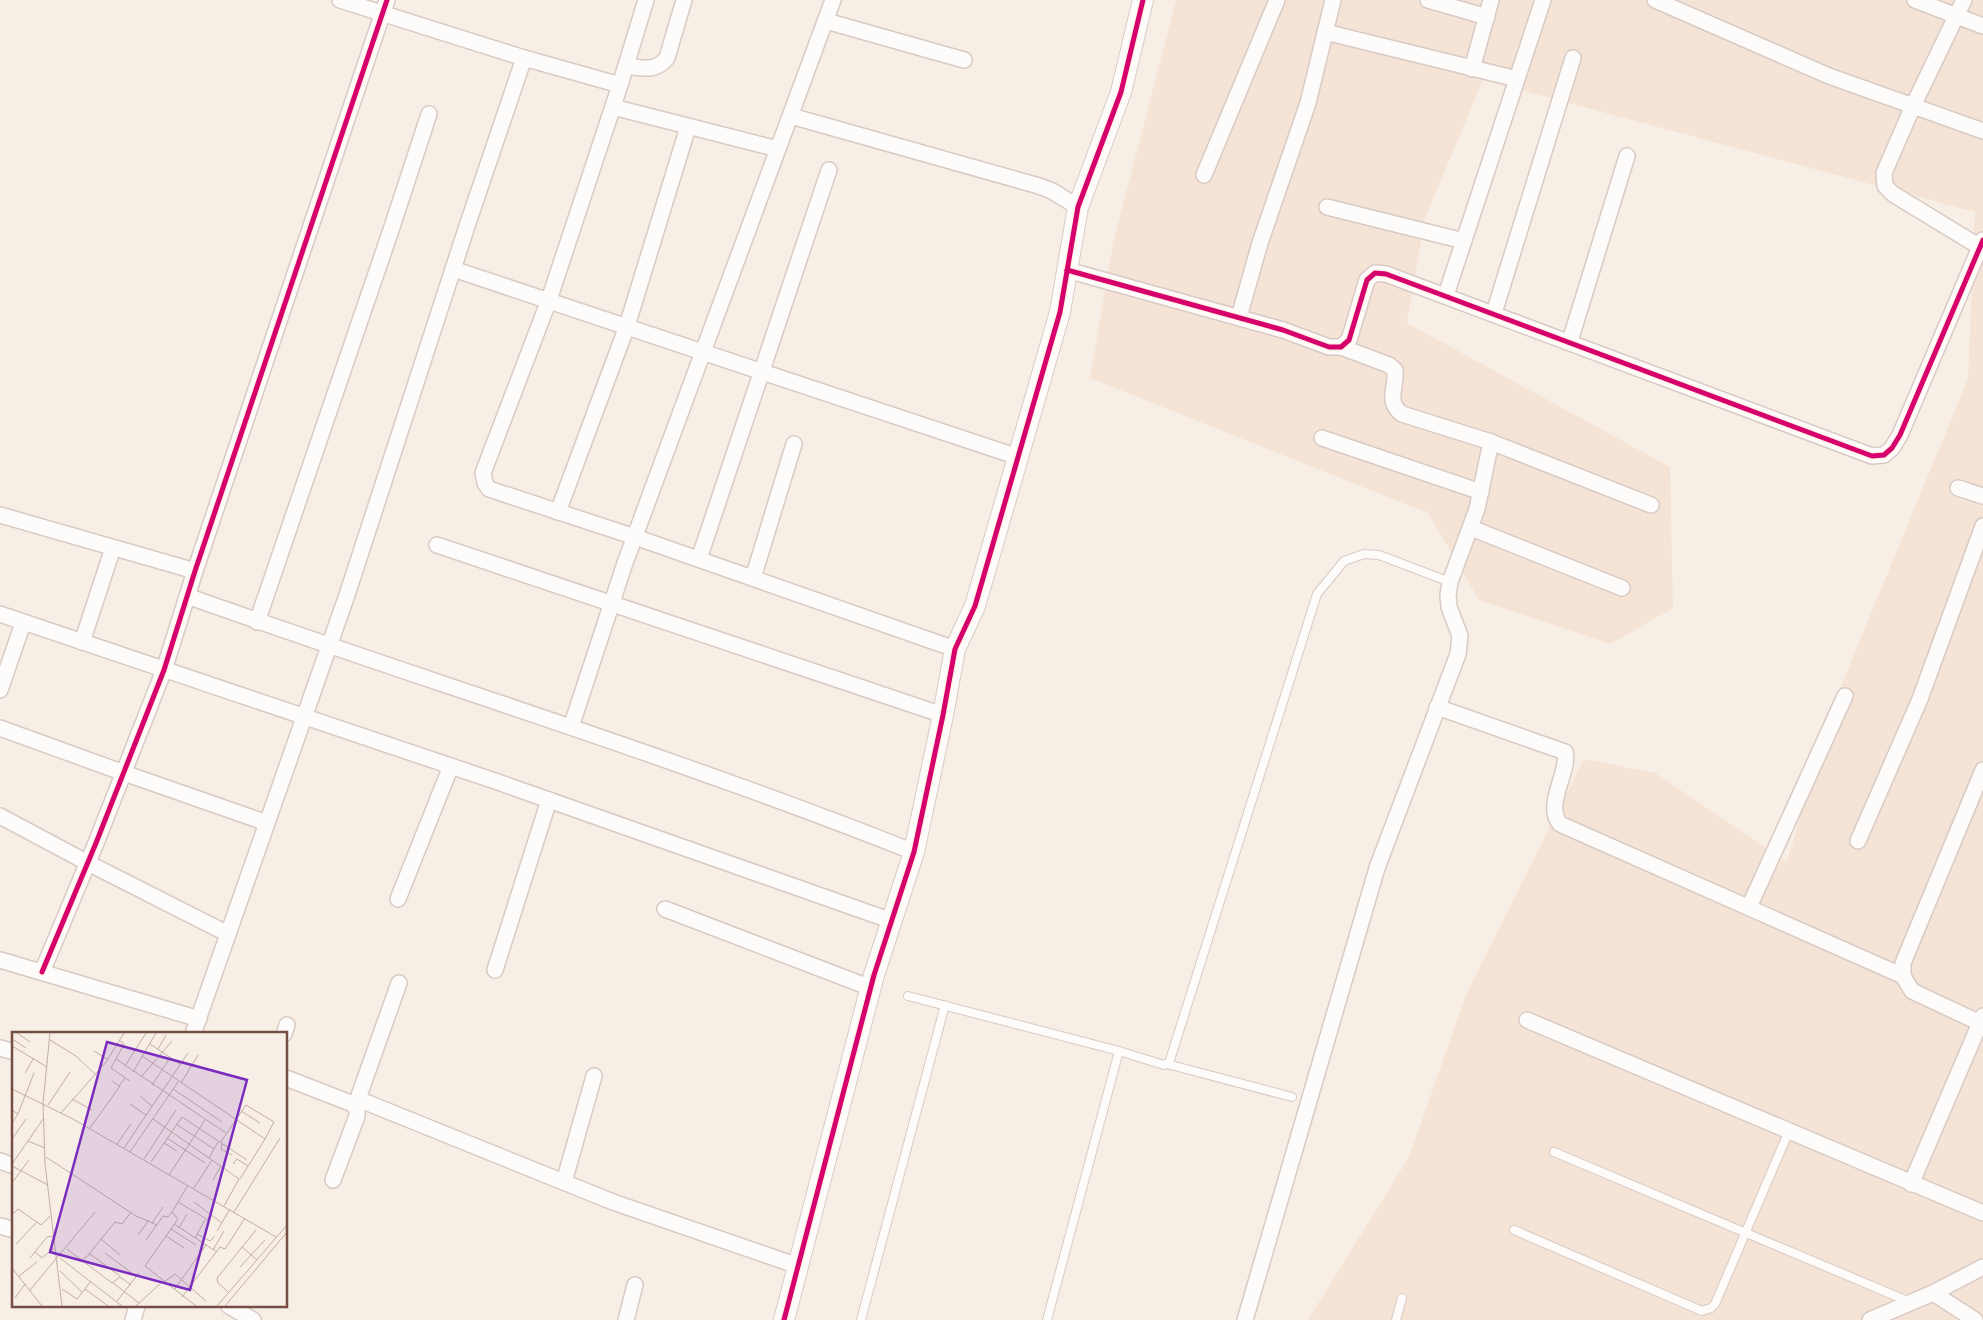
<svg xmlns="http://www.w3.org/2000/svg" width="1983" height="1320" font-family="Figtree,sans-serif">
<rect width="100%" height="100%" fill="#f7eee5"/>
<!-- residential -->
<polygon fill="#f5e3d6" points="1176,0 1983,0 1983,1320 1308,1320 1409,1157 1466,995 1584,759 1655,773 1787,862 1834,703 1968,379 1975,212 1483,80 1425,218 1407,323 1670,467 1673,608 1610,644 1479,600 1428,513 1090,378 1113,244"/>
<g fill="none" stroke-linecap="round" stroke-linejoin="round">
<!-- lane casing -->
<g stroke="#d8cac4" stroke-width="10">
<g id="lane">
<polyline points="908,996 1119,1051 1164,1065 1169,1063 1317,594 1344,561 1364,554 1379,555 1450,582"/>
<polyline points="1167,1064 1292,1097"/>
<polyline points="1554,1152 1910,1302"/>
<polyline points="1514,1230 1702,1311 1711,1308 1715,1304 1789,1131"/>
<polyline points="861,1320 945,1005"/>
<polyline points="1047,1320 1119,1051"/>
<polyline points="1396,1320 1402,1298"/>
</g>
</g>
<!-- street casing -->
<g stroke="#d8cac4" stroke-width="18">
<g id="street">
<polyline points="340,0 524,58 620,85"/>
<polyline points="646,0 620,85 549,300 483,473 485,483 489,489 635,537 955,649"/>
<polyline points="1428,0 1487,17"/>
<polyline points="1655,0 1829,76 1983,131"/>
<polyline points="1915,0 1983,26"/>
<polyline points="1964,0 1913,106 1884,173 1885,186 1893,194 1980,247"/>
<polyline points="826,21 964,60"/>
<polyline points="1325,32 1517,79"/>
<path d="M626 66C642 68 656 72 667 58L684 0"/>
<polyline points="1472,69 1491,0"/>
<polyline points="613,107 778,149"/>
<polyline points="791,116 1039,186 1052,191 1078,207"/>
<polyline points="1204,175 1277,0"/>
<polyline points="1327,207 1464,241"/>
<polyline points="453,269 1018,457"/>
<polyline points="1067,270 1283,330 1329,347 1341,347 1349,340 1367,280 1375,273 1386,274 1872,456 1884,455 1892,448 1900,435 1983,240"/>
<polyline points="1446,295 1543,0"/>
<polyline points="1494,313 1573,58"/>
<polyline points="1239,317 1260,243 1308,103 1333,0"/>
<polyline points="1570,341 1627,156"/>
<path d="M1341 347 1389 365 1395 370C1397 388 1385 401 1402 414L1491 442 1651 505"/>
<polyline points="1322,438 1481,492"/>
<polyline points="1958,488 1983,496"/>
<polyline points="558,512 627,326 688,127"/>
<polyline points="0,515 195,571"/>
<polyline points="1471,528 1622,588"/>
<polyline points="437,545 943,715"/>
<polyline points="699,559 829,170"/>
<polyline points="753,578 794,444"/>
<path d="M187 596C429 682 675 757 914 852"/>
<polyline points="0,614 495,781 892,921"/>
<polyline points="257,622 391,230 429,114"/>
<polyline points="82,642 113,548"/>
<polyline points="0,690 23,623"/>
<path d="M1437 707 1565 752C1570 772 1544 804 1560 824L1903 976"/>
<polyline points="571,727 625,563 833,0"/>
<polyline points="0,728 124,773 267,823"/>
<polyline points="0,816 88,863 228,934"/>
<polyline points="1858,841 1920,699 1983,526"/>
<polyline points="398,899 451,766"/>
<polyline points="1749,907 1845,696"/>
<polyline points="665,909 871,988"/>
<polyline points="0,960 199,1019"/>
<polyline points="495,970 549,800"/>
<polyline points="42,972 96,843 164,670 195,571 387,0"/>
<polyline points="1527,1020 1983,1213"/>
<polyline points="1980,1023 1912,991 1903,976 1903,963 1983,770"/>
<polyline points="193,1034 347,595 468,223 524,58"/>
<polyline points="284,1034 287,1025"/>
<polyline points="0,1048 14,1052"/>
<polyline points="286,1078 353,1104 357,1110 357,1116 333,1180"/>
<polyline points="358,1099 613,1202 798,1266"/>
<polyline points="355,1107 399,983"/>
<polyline points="0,1161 14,1166"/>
<polyline points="564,1182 594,1076"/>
<polyline points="1911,1184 1983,1016"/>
<polyline points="0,1226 14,1230"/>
<polyline points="1933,1293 1975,1320"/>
<polyline points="229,1306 253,1320"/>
<polyline points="133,1320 137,1306"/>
<polyline points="626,1320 635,1285"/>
<polyline points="1245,1320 1377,868 1458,654 1460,636 1449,607 1448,595 1450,582 1477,509 1491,442"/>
<polyline points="1870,1320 1933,1293 1983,1267"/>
</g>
</g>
<!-- secondary casing -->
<g stroke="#d9cbc4" stroke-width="22">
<polyline id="secondary" points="784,1320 874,975 914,852 943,715 955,649 975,606 1060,312 1078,207 1121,92 1143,0"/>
</g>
<!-- lane -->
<use href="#lane" stroke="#fefcfb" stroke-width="8"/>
<!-- street -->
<use href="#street" stroke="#fefcfb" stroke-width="15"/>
<!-- secondary -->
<use href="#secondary" stroke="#fefcfb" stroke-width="20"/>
<!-- cycleway casing -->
<g stroke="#fff1e6" stroke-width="8">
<g id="cycleway">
<polyline points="1067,270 1283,330 1329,347 1341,347 1349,340 1367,280 1375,273 1386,274 1872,456 1884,455 1892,448 1900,435 1983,240"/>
<polyline points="42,972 96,843 164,670 195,571 387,0"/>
<polyline points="784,1320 874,975 914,852 943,715 955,649 975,606 1060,312 1078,207 1121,92 1143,0"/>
</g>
</g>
<!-- cycleway -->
<use href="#cycleway" stroke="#d6006c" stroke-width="5"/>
</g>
<!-- overview -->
<g transform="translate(12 1032)">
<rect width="275" height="275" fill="#f7eee5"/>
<path fill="none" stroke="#c3aea5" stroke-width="1" d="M5 1 18 10M38 1 31 71 33 132 50 274M0 7 14 16M38 8 64 24 83 42M107 8 112 12 99 36 118 49M138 12 168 32M0 14 35 35M146 17 154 3M82 19 95 27M130 24 253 107 228 147M104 27 214 101M113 34 134 1M121 40 144 1M13 41 21 27M129 45 160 9M100 49 107 54 113 46M169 51 186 23M140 53 158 26M0 57 61 87 264 205M161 57 210 90M128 64 140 74M60 67 80 78M118 72 134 83M36 73 58 40M0 78 6 82 0 91M229 79 248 91M49 81 94 30 112 1M6 82 22 41M141 87 227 147 212 174M164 92 202 117M78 96 108 54M155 106 193 131M0 107 14 87M16 109 31 87M152 111 165 119M208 111 234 73 262 90 253 107M105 112 119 92M210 112 209 117 220 123M112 116 176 21M118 120 166 50M34 125 124 184 145 193M197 126 206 110M132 127 164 78M139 130 170 85 235 128M0 132 16 109 33 116M221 132 225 127 236 134M0 134 36 153M157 143 193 88M201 148 209 134M0 151 17 128M176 153 160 180 166 187 133 234 184 274M182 156 200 128M166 170 198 189M182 170 210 191M222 180 268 106M0 183 6 177 29 193 38 184M140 191 151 175M162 192 205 220M167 196 175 182M159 197 184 213M205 199 218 177M185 202 198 209 203 204M126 203 137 188M154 204 172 216M183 206 193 188M89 207 108 223M134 208 151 184 156 185 160 180M4 212 25 190M230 215 245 228M55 217 100 251 108 245 119 253M201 218 212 199M23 220 30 226 42 216M93 221 125 245M77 222 103 190 110 192 119 180M18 226 35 205 41 204M48 226 110 274M70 228 78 222 108 244M228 235 253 208M0 236 30 274M48 239 70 260M7 244 25 230M152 250 163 242 194 269M101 251 127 271M50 257 65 267 79 249M73 257 96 274M18 258 83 180M162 258 194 213M216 260 206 251 205 246 244 198M170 265 208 215 213 217 217 211 233 186M3 266 13 252M105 269 127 241M124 274 151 249M205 274 275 193M213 274 275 200"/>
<path fill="#7b2cbf" fill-opacity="0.15" stroke="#7b2cbf" stroke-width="2.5" d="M95 10 235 48 178 258 38 220Z"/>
<rect width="275" height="275" fill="none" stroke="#764e44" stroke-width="2.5"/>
</g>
</svg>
